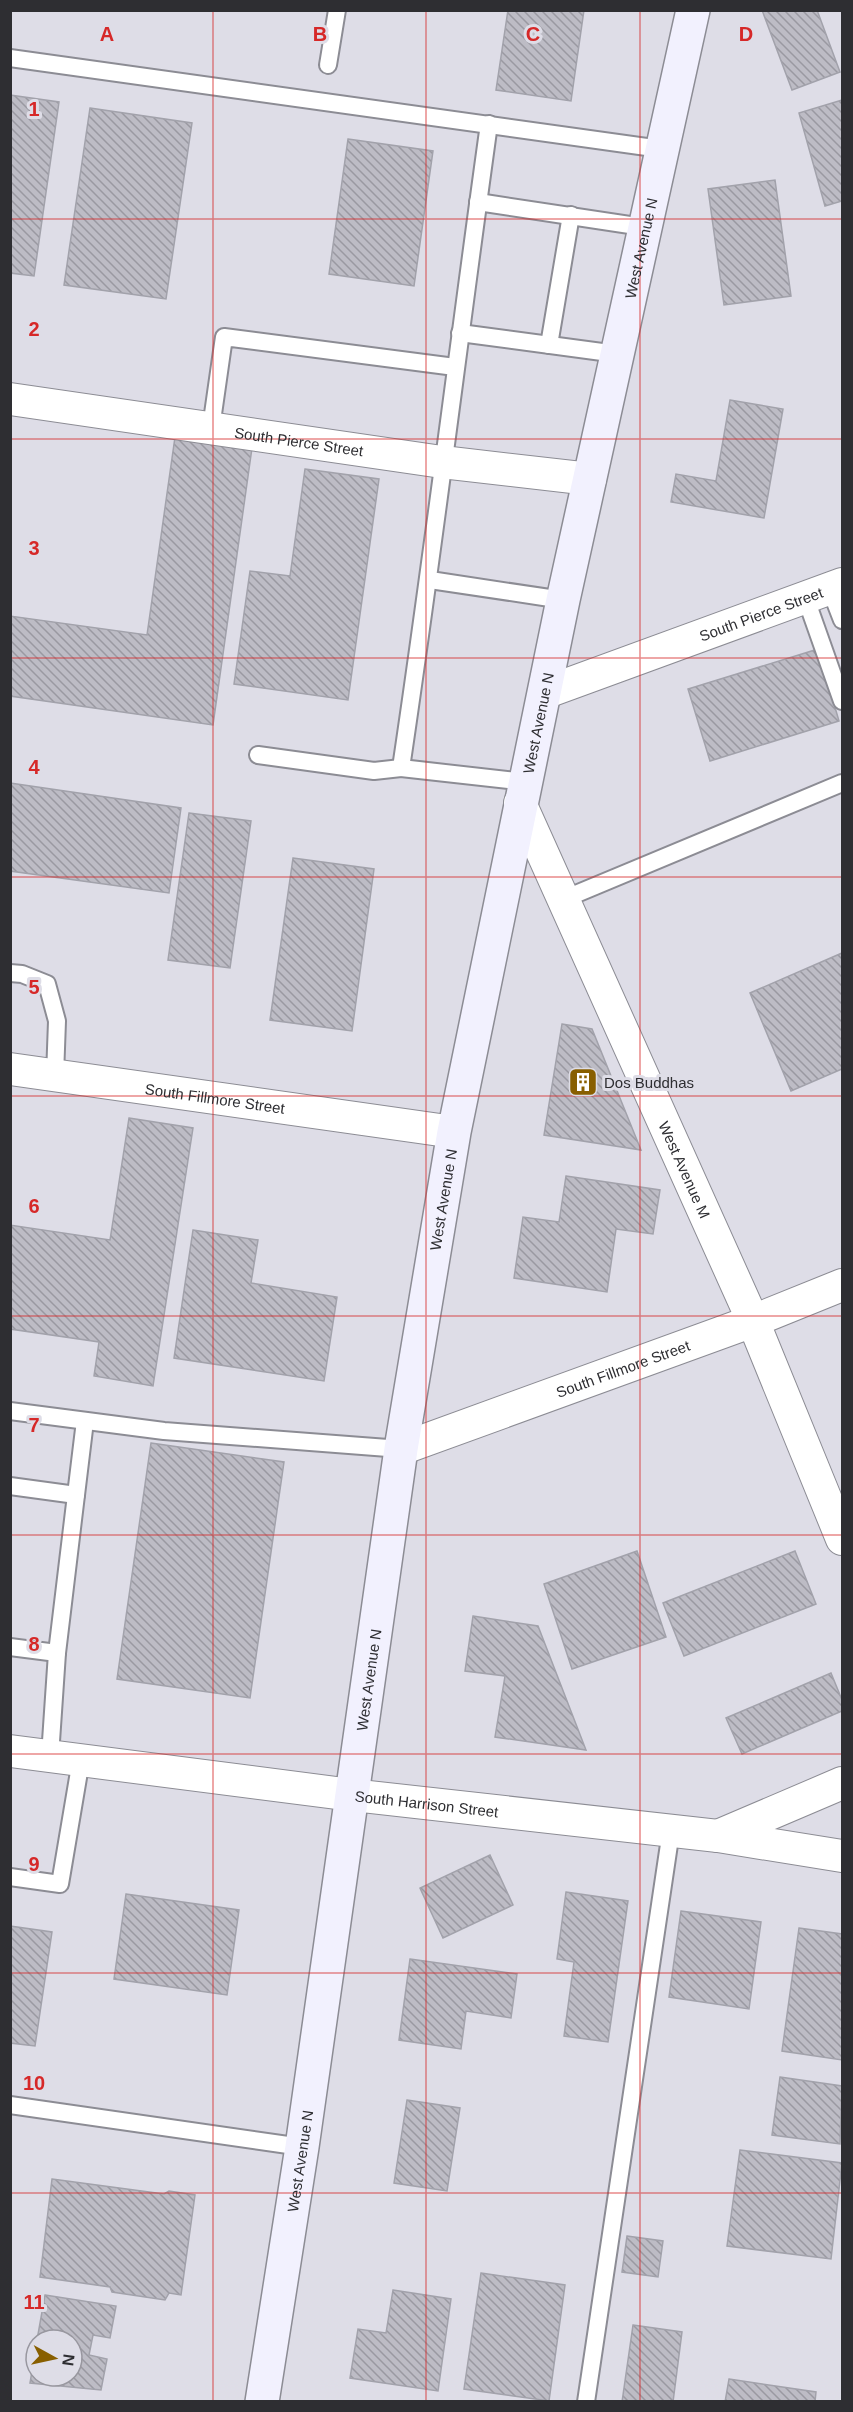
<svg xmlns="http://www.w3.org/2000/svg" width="853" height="2412" font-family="Arial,sans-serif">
<defs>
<pattern id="building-back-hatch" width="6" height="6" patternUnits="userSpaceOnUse" patternTransform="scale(1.5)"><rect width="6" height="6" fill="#bdbcc5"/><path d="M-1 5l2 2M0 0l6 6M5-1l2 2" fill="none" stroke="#9a99a1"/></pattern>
</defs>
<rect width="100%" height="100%" fill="#dedde7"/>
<!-- building -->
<g fill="url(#building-back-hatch)" stroke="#a2a2ab" stroke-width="1.5">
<polygon points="508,10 584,10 571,101 496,90"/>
<polygon points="762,10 817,10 840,72 792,90"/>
<polygon points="10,95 59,102 34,276 10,273"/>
<polygon points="842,100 842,201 825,206 799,113"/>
<polygon points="90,108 192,123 166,299 64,285"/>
<polygon points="348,139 433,151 414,286 329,274"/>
<polygon points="775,180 791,296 724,305 708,189"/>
<polygon points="730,400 783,409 764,518 671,502 676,474 716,481"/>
<polygon points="175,437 252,448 213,725 10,696 10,616 147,635"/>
<polygon points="305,469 379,479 348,700 234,684 250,571 290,576"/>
<polygon points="818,649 839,721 710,761 688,689"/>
<polygon points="10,783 181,808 169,893 10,871"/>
<polygon points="189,813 251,821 230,968 168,960"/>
<polygon points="293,858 374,869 352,1031 270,1020"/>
<polygon points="842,953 842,1069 791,1091 750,993"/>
<polygon points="562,1024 592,1029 641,1150 544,1135"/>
<polygon points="129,1118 193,1128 153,1386 94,1376 99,1342 10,1329 10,1225 110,1240"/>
<polygon points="566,1176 660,1190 653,1234 616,1229 607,1292 514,1278 523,1217 559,1222"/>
<polygon points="193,1230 258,1240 251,1283 337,1297 324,1381 174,1358"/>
<polygon points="151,1443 284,1462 250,1698 117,1679"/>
<polygon points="637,1551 666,1637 572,1669 544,1584"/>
<polygon points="795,1551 816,1604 684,1656 663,1603"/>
<polygon points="473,1616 538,1626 586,1750 495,1737 505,1676 465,1671"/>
<polygon points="831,1673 842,1700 842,1711 742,1754 726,1718"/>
<polygon points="490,1855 513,1905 443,1938 420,1888"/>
<polygon points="566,1892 628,1901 608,2042 564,2036 574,1962 557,1959"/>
<polygon points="126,1894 239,1910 227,1995 114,1979"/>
<polygon points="681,1911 761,1922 749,2009 669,1997"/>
<polygon points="10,1926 52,1932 35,2046 10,2043"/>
<polygon points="799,1928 842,1934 842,2060 782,2051"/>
<polygon points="410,1959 517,1974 511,2018 466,2011 461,2049 399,2040"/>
<polygon points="780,2077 842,2086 840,2144 772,2135"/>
<polygon points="407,2100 460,2108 447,2191 394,2183"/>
<polygon points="740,2150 842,2163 831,2259 727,2246"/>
<polygon points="52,2179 164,2194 169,2191 195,2195 181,2295 169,2293 165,2300 112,2292 110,2287 40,2277"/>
<polygon points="627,2236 663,2241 658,2277 622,2272"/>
<polygon points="481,2273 565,2285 549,2401 464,2389"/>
<polygon points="393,2290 451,2299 438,2391 350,2378 358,2329 386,2333"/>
<polygon points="45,2295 116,2306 110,2338 93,2335 89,2355 107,2359 101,2390 30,2383 36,2347 36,2376 72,2376 72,2340 37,2340"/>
<polygon points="633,2325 682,2332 673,2402 622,2402"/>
<polygon points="729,2379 816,2392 815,2402 725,2402"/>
</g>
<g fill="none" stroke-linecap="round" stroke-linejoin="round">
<!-- service casing -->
<g stroke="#8c8c94" stroke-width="20">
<g id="service">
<polyline points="10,58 661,149"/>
<polyline points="328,65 337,10"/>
<path d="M489 124C459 339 433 554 401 768L525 782"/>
<polyline points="478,202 643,227"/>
<polyline points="460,333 617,354"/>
<polyline points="549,345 571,215"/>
<polyline points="211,428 224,337 455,367"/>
<polyline points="430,580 563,600"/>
<polyline points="830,589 842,620"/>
<polyline points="806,599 842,701"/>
<polyline points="258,755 374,771 401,768"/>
<polyline points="564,899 842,783"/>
<polyline points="10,973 22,974 47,984 57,1021 55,1076"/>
<polyline points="10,1411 164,1431 401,1449"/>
<polyline points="10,1486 76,1495 57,1653 50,1756"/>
<polyline points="76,1495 85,1421"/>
<polyline points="10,1647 57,1653"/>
<polyline points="10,1877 60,1884 81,1760"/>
<polyline points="10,2105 302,2147"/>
<polyline points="586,2402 671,1831"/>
</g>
</g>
<!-- minor casing -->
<g stroke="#8c8c94" stroke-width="34">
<g id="minor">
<path id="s1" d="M10 399 442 462 590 479"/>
<path id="s2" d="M544 693 842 584"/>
<path id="s3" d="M520 803 753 1321 842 1539"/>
<path id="s4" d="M10 1069 454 1132"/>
<path id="s5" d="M401 1449 753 1321 842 1285"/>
<path id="s6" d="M10 1751 352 1795 718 1836 842 1856"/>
<polyline points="718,1836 842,1783"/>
</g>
</g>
<!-- secondary casing -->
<g stroke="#8c8c94" stroke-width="36">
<g id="secondary">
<path id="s7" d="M262 2402 302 2147 401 1449 454 1132 563 600 693 10"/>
</g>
</g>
<!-- service -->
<use href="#service" stroke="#fff" stroke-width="16"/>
<!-- minor -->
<use href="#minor" stroke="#fff" stroke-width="32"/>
<!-- secondary -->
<use href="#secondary" stroke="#f2f1fe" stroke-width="33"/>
</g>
<!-- grid -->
<path fill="none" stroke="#d62828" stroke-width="1.5" stroke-opacity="0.55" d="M213 10V2402M426 10V2402M640 10V2402M10 219H842M10 439H842M10 658H842M10 877H842M10 1096H842M10 1316H842M10 1535H842M10 1754H842M10 1973H842M10 2193H842"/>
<!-- icons -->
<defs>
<g id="building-square" transform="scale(1.5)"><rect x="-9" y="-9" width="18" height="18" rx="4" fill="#885f00" stroke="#dedde7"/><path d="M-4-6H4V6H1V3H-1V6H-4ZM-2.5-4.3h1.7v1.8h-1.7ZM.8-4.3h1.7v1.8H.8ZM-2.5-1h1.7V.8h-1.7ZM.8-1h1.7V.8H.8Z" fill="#fff"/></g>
</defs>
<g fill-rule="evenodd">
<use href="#building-square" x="583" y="1082"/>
</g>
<g text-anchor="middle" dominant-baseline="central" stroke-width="6" stroke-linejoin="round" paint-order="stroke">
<!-- street labels -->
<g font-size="15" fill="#2e2e32" stroke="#dedde7">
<text stroke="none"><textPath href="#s7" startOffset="2188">West Avenue N</textPath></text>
<text stroke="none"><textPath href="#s1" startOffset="292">South Pierce Street</textPath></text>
<text stroke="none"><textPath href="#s2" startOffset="231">South Pierce Street</textPath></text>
<text stroke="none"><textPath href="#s7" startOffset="1702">West Avenue N</textPath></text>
<text stroke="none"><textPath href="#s4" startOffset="207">South Fillmore Street</textPath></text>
<text stroke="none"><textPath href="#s3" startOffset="402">West Avenue M</textPath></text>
<text stroke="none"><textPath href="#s7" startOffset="1216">West Avenue N</textPath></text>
<text stroke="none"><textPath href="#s5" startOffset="236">South Fillmore Street</textPath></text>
<text stroke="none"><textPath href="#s7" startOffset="730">West Avenue N</textPath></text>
<text stroke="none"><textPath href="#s6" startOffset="420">South Harrison Street</textPath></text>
<text stroke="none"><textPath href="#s7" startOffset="244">West Avenue N</textPath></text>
</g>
<!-- poi labels -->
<g font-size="15" fill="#2e2e32" stroke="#dedde7" text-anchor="start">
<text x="604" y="1082">Dos Buddhas</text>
</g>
</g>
<g font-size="20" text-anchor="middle" font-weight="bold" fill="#d62828" stroke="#dedde7" stroke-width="6" stroke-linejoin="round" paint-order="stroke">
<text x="107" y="41">A</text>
<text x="320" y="41">B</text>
<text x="533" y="41">C</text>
<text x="746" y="41">D</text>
<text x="34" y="116">1</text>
<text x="34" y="336">2</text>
<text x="34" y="555">3</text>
<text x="34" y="774">4</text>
<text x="34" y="994">5</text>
<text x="34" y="1213">6</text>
<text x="34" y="1432">7</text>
<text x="34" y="1651">8</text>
<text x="34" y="1871">9</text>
<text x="34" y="2090">10</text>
<text x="34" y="2309">11</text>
</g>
<!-- border -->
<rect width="853" height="2412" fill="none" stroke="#2e2e32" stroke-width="24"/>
<!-- north arrow -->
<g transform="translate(54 2358) rotate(98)"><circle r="28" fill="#dedde7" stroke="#98979f" stroke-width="1.5"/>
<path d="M0-4.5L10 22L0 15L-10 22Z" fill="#885f00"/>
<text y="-9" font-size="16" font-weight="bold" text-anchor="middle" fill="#2e2e32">N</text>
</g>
</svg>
